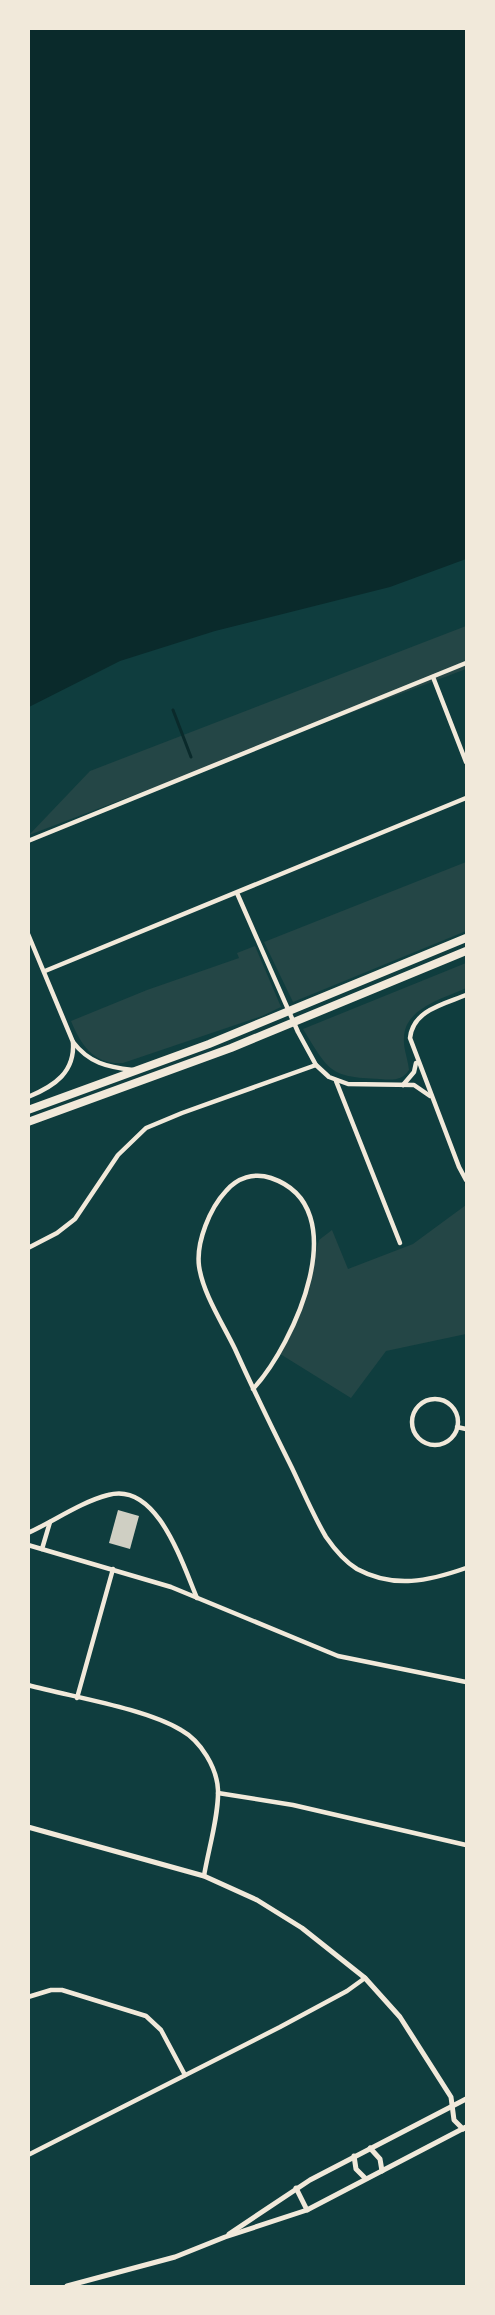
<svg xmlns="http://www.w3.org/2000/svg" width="495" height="2315" font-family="Arial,sans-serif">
<rect width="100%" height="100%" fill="#0f3d3e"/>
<!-- green -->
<g fill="#244646">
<polygon points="466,626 466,669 29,835 90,771"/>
<polygon points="466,862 466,931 293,1002 264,942"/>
<path d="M255 946 281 1007 262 1016 123 1063C94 1065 81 1045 71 1021L147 990 239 958 237 953Z"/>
<path d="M466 963V988C445 998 404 1008 404 1038 403 1048 408 1059 409 1070 402 1081 392 1080 380 1079 329 1077 329 1071 303 1029Z"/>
<polygon points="466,1205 466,1334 386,1351 351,1398 277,1352 303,1299 319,1240 332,1230 348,1269 413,1244"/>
</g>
<!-- water -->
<polygon fill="#0a2a2b" points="29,28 466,29 466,559 390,587 215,631 120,661 29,707"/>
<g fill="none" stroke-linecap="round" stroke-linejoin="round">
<!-- stream -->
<polyline stroke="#0a2a2b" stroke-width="3" points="173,710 191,757"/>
</g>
<!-- building -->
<polygon fill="#cfcfc3" points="118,1510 139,1516 130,1549 109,1543"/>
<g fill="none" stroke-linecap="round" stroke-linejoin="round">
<!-- minor -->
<g stroke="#f1e9da" stroke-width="4.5">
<polyline points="433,677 466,762"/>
<polyline points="28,841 466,663"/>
<polyline points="237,893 298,1032 316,1065 329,1077 348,1084 414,1085 430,1096"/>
<path d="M28 934 73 1042C89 1063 107 1067 133 1070"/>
<polyline points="45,971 466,798"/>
<path d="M466 995C444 1004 413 1010 410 1038L459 1167 466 1180"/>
<polyline points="336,1081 400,1243"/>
<polyline points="403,1085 414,1072 416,1063"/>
<path d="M28 1097C55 1086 75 1072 73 1042"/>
<polyline points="28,1248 57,1233 75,1219 118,1155 146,1128 182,1113 316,1065"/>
<path d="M253 1389C294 1345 357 1207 271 1178 254 1172 237 1178 226 1191 210 1208 196 1242 199 1266 203 1294 223 1324 235 1349 253 1389 272 1428 292 1468 303 1491 313 1515 326 1537 335 1550 344 1561 357 1569 394 1589 429 1581 466 1568"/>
<circle cx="435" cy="1422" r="23"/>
<polyline points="457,1427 466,1429"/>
<path d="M28 1533C54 1521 81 1502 108 1495 157 1481 182 1563 197 1598"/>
<polyline points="28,1545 171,1587 338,1656 466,1682"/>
<polyline points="42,1549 50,1522"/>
<path d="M28 1685C72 1697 144 1708 181 1730 201 1741 217 1768 218 1790 219 1815 208 1851 204 1876"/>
<polyline points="77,1698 113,1569"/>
<polyline points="218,1793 293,1805 466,1845"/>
<polyline points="28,1997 51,1990 62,1990 146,2016 161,2030 185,2075"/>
<polyline points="28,2155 280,2027 347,1991 365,1978"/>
</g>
<!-- tertiary -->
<g stroke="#f1e9da" stroke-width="5">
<polyline points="28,1827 204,1876 257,1900 302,1928 365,1978 400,2017 451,2097 454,2120 463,2129"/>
<polyline points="370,2148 380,2159 382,2171"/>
<polyline points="354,2156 356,2169 365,2178"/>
<polyline points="296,2188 307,2210"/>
<polyline points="229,2234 310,2180 466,2099"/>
<polyline points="67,2286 175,2257 225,2237 307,2210 466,2127"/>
</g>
<!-- motorway -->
<g stroke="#f1e9da" stroke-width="8">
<polyline points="28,1110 209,1044 466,938"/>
<polyline points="28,1122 231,1048 466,951"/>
</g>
</g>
<!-- border -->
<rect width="495" height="2315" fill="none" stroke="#f1e9da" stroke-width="60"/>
</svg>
